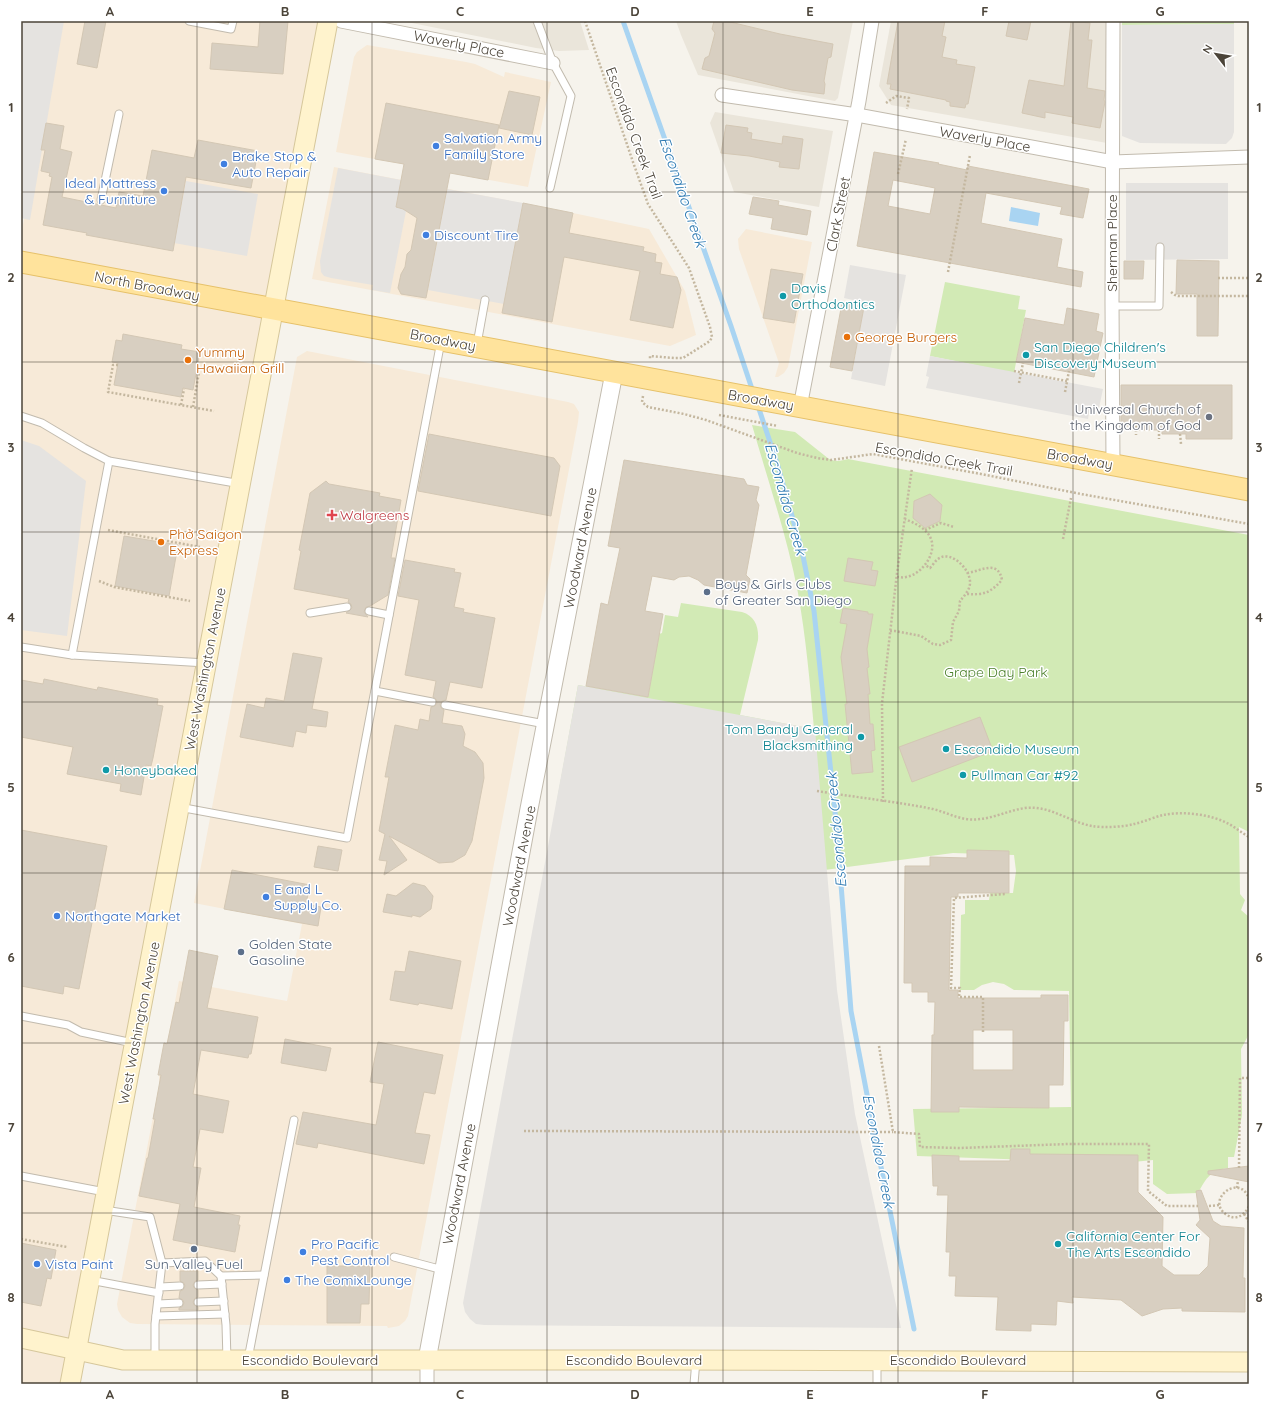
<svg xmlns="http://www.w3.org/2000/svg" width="1270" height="1405" font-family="Quicksand,sans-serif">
<rect width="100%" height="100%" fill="#f6f3ec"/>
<!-- residential -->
<g fill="#eae5da">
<polygon points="402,21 580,21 589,50 559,51 536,48"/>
<polygon points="676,21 853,21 838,98 835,101 698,75 681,35"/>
<polygon points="891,21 1107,21 1107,143 891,105 879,86"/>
<polygon points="715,112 833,131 819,207 734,192 710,123"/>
</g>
<!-- commercial -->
<g fill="#f7ead8">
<polygon points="61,21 328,21 70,1384 21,1384 21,235"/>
<polygon points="367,45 466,62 475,64 504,77 505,72 551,82 528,187 336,152 354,57 357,52"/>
<polygon points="334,167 573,213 649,229 685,291 696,335 670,346 312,279"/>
<polygon points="746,229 812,242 788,367 784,373 778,377 775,377 779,363 739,249 738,239"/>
<polygon points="307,351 568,402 574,404 579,412 578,422 408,1316 405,1321 399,1326 388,1328 387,1326 137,1324 130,1323 122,1317 118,1310 117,1304 159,1086 159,1075 167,1043 179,981 287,1001 302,924 194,903 297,357"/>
</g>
<!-- green -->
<g fill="#d2eab5">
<polygon points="1122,21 1234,21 1234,24 1122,25"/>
<polygon points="945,282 1020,296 1018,309 1026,310 1014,373 930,356"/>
<path d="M752 425 795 432 829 459C836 462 841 461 848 459L1249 535V832L1239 827 1240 894 1245 900 1241 910 1249 917V1034L1241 1049 1242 1115 1234 1157H1228V1168C1210 1171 1207 1177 1198 1193L1167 1194 1153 1184V1160L1123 1163 917 1156 913 1109 1071 1107 1069 991 1014 990 1004 984 993 982 982 985 974 990H960L961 915 965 914V900H989L990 893H1013L1016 871 1014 855 953 853 817 871 556 806 578 685 648 697 659 634 662 633 665 615 678 617 681 603 742 612C755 616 759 627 758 640L740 715 814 729C810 683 806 638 798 593 787 536 768 481 752 425Z"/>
</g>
<!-- parking -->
<g fill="#e5e3e0">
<polygon points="21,21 64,21 30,220 21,218"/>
<polygon points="1234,24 1234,132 1232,138 1226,144 1140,143 1122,136 1122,25"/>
<polygon points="338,168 401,180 396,207 403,209 406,211 390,293 372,290 373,285 331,278 324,276 321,272 320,261"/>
<polygon points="186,181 258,194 247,256 174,243"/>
<polygon points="1126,183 1228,183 1228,259 1126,260"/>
<polygon points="447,189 523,203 504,304 428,290"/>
<polygon points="850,265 906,275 885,386 851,379 864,307 862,306 862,302 844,298"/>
<polygon points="930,356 1103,389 1099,408 1090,406 1088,419 926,388 929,377 926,376"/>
<polygon points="21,440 39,446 86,481 67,636 21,630"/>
<polygon points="578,685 815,729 837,990 855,1114 901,1328 484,1325 476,1324 470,1319 465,1312 463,1303"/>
</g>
<!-- water -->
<polygon fill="#a9d4f2" points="1011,207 1040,213 1038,226 1009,221"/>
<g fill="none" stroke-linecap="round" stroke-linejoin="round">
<!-- stream -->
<g stroke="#a9d4f2" stroke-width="5">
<polyline points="623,21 731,326 753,392"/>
<polyline points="757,403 777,463 802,551 814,611 836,821 851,1011 879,1157 914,1329"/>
</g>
</g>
<!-- building -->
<g fill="#d8cfc1" stroke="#d3c7b4" fill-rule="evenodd">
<polygon points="85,21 106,21 97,68 77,64"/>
<polygon points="260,21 288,21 283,74 210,69 212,43 258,47"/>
<polygon points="714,21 726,21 780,34 833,44 831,57 828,58 824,81 825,84 824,94 792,90 702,69 705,58 709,56 715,33 712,29"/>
<polygon points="898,21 945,21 942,36 946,37 942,57 957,60 956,64 975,67 968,104 966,104 965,108 950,106 950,102 946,101 946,100 890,89 891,84 887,84"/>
<polygon points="1009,21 1031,21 1027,40 1006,36"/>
<polygon points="1071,21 1090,23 1088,40 1092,40 1087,88 1105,91 1104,100 1105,102 1100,128 1072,123 1073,117 1045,112 1045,118 1022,113 1029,80 1064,86"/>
<polygon points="509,91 540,97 532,135 499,128"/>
<polygon points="386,103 499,125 488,180 450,173 426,298 401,294 398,288 401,274 405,267 407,254 411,250 417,218 403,209 396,207 404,164 375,159"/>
<polygon points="46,123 64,126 60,149 72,152 62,197 116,208 119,192 143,196 152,150 194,158 198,140 258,151 251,188 186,177 173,251 86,235 87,233 43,225 52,177 49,176 50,173 41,171 45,150 41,150"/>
<polygon points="726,125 748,128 747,132 752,133 751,139 782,144 783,136 803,139 799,169 779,167 780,162 749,156 721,153"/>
<path d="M874 152 939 163 938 164 967 170 968 166 1089 189 1083 218 1060 214 1062 207 986 193 981 223 1062 239 1057 267 1083 272 1081 287 857 246ZM893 180 935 188 930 214 888 206Z"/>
<polygon points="753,197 779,201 778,205 811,211 807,235 771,229 773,218 749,214"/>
<polygon points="523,203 573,213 569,233 644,247 643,251 656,254 655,262 662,263 660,274 677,277 681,290 673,328 630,320 640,271 564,257 552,322 502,313"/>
<polygon points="1177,260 1219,261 1218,336 1197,336 1197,294 1176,294"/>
<polygon points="1124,261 1144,261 1143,279 1124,279"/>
<polygon points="771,269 803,274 794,323 763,318"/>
<polygon points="842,303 864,307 852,371 830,367"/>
<polygon points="1067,308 1099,314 1096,331 1103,333 1094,377 1016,362 1025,318 1064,325"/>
<polygon points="123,334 182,345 181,349 200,352 193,390 183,388 181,397 114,385 118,363 112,362 116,340 122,341"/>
<polygon points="1121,385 1232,385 1232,439 1186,439 1186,434 1162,434 1162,430 1138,430 1138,426 1121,426"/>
<polygon points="429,434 554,458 560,466 551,516 418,491"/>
<polygon points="624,460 744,479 747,485 759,487 756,500 759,505 746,575 750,579 747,593 704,585 698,580 689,576 679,577 674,580 652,576 645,611 663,614 648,697 586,686 601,603 608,605 620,548 608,546"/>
<polygon points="326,481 329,484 380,493 379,496 401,500 391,558 395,558 388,595 370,606 366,607 364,612 368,617 346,613 352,608 351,604 348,602 349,599 294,589 301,551 299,550 310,493"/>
<polygon points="930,494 942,505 940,521 925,528 913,518 914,501"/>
<polygon points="124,536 178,545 169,596 115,586"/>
<polygon points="848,558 873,562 871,570 878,571 875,586 844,581"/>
<polygon points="405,560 455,569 454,572 461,573 454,607 464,609 463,612 495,618 482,688 450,682 446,700 442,701 440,704 441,708 444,710 442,723 462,726 465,734 463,746 475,752 483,763 484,778 472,841 465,855 453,862 439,863 389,836 407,860 384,875 387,861 379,860 385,834 379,831 389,777 385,777 395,725 418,730 420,719 429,721 431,707 435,706 437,703 436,699 433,697 436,681 405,675 419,600 398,596"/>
<polygon points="843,608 868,612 868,614 873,614 867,649 869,667 867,668 870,694 868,694 870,724 873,724 875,750 871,751 873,772 852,774 845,704 847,704 841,657 847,624 840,623"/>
<polygon points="293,653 322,658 312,709 328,712 326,727 307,725 306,733 296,731 293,747 240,737 247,704 264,708 266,698 284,701"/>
<polygon points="44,679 97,690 98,687 158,699 157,705 163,706 153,758 151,766 146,765 141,795 120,791 121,784 67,774 73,747 21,737 21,680 43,684"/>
<polygon points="980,717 993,751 912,782 899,747"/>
<polygon points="21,830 107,846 79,989 64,986 63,994 21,986"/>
<polygon points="318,846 342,850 338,871 314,867"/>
<path d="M967 850 1009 851V893H958V897H951L949 990H958V998H1041V995H1068V1021H1064L1063 1085H1049V1108L959 1107V1112H931L932 1035H934L935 1002H928V992H912V983H904L905 866H930V857L967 858ZM973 1030H1013V1070H973Z"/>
<polygon points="232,870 310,885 306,904 321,907 318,926 224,909"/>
<polygon points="413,883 425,886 433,896 431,909 420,917 412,915 412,917 383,912 387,894 396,896"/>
<polygon points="189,950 218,956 207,1008 258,1017 251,1054 249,1054 248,1058 201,1050 193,1094 229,1101 223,1133 200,1129 193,1167 201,1168 194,1207 240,1216 238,1225 240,1225 235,1252 173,1240 180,1204 139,1196 147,1158 148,1158 155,1119 153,1119 161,1075 158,1075 164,1043 167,1044 176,1002 179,1003"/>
<polygon points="409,951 461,961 452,1009 419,1003 418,1005 390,1000 395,971 405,972"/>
<polygon points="285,1039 331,1048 326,1071 281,1063"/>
<polygon points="378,1042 443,1055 435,1094 424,1092 415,1133 430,1135 424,1164 318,1143 317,1148 296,1144 303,1112 376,1125 384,1084 370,1082"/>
<polygon points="1011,1149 1030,1149 1030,1154 1138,1155 1138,1192 1163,1217 1162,1266 1174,1275 1199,1275 1208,1266 1210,1238 1196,1225 1200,1220 1196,1191 1201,1190 1213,1221 1221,1226 1244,1228 1243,1278 1245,1278 1245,1312 1182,1311 1182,1308 1163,1309 1142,1316 1121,1300 1072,1297 1073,1303 1057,1301 1056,1325 1031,1324 1031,1331 996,1330 998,1297 955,1296 956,1276 949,1276 950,1252 946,1252 948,1195 937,1195 938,1186 933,1186 932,1155 959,1156 959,1161 1010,1161"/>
<polygon points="1249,1166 1249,1182 1208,1174 1208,1171"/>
<polygon points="21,1243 56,1250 51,1279 47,1278 41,1306 21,1302"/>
<polygon points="327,1266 370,1266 369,1304 361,1304 360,1323 327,1323"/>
<polygon points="180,1271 198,1271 198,1280 195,1281 193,1285 194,1288 198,1290 198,1297 195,1298 193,1302 194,1305 198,1307 198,1310 179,1310 179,1308 182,1307 184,1303 183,1300 179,1298 180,1291 183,1290 185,1286 184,1283 180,1281"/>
</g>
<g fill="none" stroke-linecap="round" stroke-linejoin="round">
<!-- service casing -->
<g stroke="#c2bbae" stroke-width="9">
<g id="service">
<polyline points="189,21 231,29 233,21"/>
<polyline points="537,21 553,63 571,96 550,188"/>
<polyline points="101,200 119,114"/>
<polyline points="1112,306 1159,306 1160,247"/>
<polyline points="477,344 485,300"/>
<polyline points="21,416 42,423 84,448 109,461 72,655"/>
<polyline points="109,461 241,484"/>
<polyline points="369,611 389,615"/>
<polyline points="310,613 347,607"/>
<polyline points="21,647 72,655 206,663"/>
<polyline points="375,691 432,702"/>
<polyline points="445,705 545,724"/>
<polyline points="179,807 347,838 441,341"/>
<polyline points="21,1016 68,1025 81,1032 133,1043"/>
<polyline points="21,1176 105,1192"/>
<polyline points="104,1210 150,1217 162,1263 205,1261 221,1276 264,1275"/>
<polyline points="394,1257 443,1270"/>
<polyline points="221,1276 226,1325 227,1360"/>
<polyline points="90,1280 159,1293"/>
<polyline points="198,1285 222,1284"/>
<polyline points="160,1287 180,1286"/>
<polyline points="198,1302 224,1301"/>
<polyline points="158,1304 179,1303"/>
<polyline points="156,1316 225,1314"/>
<polyline points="248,1359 294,1120"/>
<polyline points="155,1360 155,1324 162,1263"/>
<polyline points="877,1362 877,1384"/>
<polyline points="694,1384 696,1360"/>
</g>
</g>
<!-- minor casing -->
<g stroke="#c2bbae" stroke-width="15">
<g id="minor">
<polyline points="341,21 553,63"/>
<polyline points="1113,21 1112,302 1113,465"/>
<polyline points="722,95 857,115 1113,162 1249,157"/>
<polyline points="800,407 859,101 872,21"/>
<polyline points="427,1360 427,1384"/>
</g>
</g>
<!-- tertiary casing -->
<g stroke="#c2bbae" stroke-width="19">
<polyline id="tertiary" points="427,1360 529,809 614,373"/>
</g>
<!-- secondary casing -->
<g stroke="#d6c79b" stroke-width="21">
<g id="secondary">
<polyline points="21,1338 123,1360 656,1360 1249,1362"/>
<polyline points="70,1384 328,21"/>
</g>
</g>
<!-- primary casing -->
<g stroke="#e6c16a" stroke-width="23">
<polyline id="primary" points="21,262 1249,490"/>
</g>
<!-- path -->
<g stroke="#c4b79f" stroke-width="2.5" stroke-dasharray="2 2" stroke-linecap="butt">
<polyline points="585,21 633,162 648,204 689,268 710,327 712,337 710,341 683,358 674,358 650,356 650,359"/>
<polyline points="886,103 896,96 909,98 907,109"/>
<polyline points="898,174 906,139"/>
<polyline points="948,272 970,155"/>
<polyline points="1218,278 1249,278"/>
<polyline points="1171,292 1175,295 1178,296 1249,296"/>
<polyline points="118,365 113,365 108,392 214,411"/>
<polyline points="1014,371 1067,381"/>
<polyline points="1019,383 1023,363"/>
<polyline points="1065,392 1069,371"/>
<polyline points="643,396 642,402 648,407 684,414 706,420 797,453 817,458 831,460 873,454 981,474 1081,494 1249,524"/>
<polyline points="181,405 184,389"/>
<polyline points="193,407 199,372 196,371"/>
<polyline points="719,415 778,426"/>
<polyline points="1136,426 1136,435"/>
<polyline points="1159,430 1159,439"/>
<polyline points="1180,434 1181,444"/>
<polyline points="108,530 200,547"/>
<polyline points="925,530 941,523 954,527"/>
<polyline points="1063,539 1071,498"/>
<path d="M897 577C900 577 903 578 906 577 921 575 937 554 931 539 927 528 914 523 905 519"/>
<polyline points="99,581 114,587 190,601"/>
<path d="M967 594C984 595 990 593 1002 580 998 560 983 570 968 573"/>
<path d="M890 631H895L921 636 933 644 940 645 951 640 953 622 959 611 960 601C964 596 970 590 970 583 971 570 951 549 938 559 935 561 933 565 930 568L925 565"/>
<path d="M817 791C854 797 891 801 928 808 941 810 953 817 966 819 987 822 1005 811 1025 808 1050 805 1069 822 1092 826 1104 828 1123 827 1134 824 1144 822 1154 817 1163 815 1184 811 1210 814 1229 824 1236 828 1242 833 1249 837"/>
<polyline points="883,802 882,703 897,573 912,468"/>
<polyline points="983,1032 983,997 959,997 960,988 951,988 954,898 1005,894"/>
<polyline points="879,1046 893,1132 919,1134 920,1147 960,1148 1068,1144 1149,1144 1148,1191 1167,1206 1198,1206"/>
<polyline points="524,1131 893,1132"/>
<polyline points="1239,1168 1240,1078 1249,1078"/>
<polyline points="1237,1188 1238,1180"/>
<path d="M1249 1200C1242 1171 1203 1200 1227 1215 1236 1221 1245 1215 1249 1206"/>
<polyline points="1209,1206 1220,1205"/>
<polyline points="1244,1214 1249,1222"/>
<polyline points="21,1239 67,1247"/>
</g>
<!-- service -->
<use href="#service" stroke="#fff" stroke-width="7"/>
<!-- minor -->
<use href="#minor" stroke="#fff" stroke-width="13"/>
<!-- tertiary -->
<use href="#tertiary" stroke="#fff" stroke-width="17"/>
<!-- secondary -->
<use href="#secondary" stroke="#fff3cd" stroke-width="19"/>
<!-- primary -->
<use href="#primary" stroke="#ffe39c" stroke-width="21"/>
</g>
<!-- grid -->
<path fill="none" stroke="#4b4439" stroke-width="1" stroke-opacity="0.55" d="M197 21V1384M372 21V1384M547 21V1384M723 21V1384M898 21V1384M1073 21V1384M21 192H1249M21 362H1249M21 532H1249M21 702H1249M21 873H1249M21 1043H1249M21 1213H1249"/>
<!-- markers -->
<g fill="#3f7fe0" stroke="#fff" stroke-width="1.5">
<circle cx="436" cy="146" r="4"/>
<circle cx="224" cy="164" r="4"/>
<circle cx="164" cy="191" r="4"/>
<circle cx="426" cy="235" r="4"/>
<circle cx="266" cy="897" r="4"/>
<circle cx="57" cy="916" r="4"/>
<circle cx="303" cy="1252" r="4"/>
<circle cx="37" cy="1264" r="4"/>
<circle cx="287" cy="1280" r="4"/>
</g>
<g fill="#0f9aa8" stroke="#fff" stroke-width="1.5">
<circle cx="783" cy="296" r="4"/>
<circle cx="1026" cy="355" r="4"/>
<circle cx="861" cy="737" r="4"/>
<circle cx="946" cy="749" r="4"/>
<circle cx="106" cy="770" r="4"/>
<circle cx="963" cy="775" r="4"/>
<circle cx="1058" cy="1244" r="4"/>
</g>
<g fill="#e8710a" stroke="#fff" stroke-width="1.5">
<circle cx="847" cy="337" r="4"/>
<circle cx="188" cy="360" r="4"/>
<circle cx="161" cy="542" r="4"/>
</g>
<circle fill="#6b7280" stroke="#fff" stroke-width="1.5" cx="1209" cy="417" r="4"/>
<path fill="#e0444e" stroke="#fff" stroke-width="1.5" d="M330 509h4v4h4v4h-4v4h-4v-4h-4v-4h4z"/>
<g fill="#5c6f8a" stroke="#fff" stroke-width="1.5">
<circle cx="707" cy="592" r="4"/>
<circle cx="241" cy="952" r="4"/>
<circle cx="194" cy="1249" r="4"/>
</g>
<g text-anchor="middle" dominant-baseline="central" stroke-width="3" stroke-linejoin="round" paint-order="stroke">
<!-- street labels -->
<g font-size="14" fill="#4b4439" stroke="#fff">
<text transform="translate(459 44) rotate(11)">Waverly Place</text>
<text transform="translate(634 133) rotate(70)">Escondido Creek Trail</text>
<text transform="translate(985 139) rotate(10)">Waverly Place</text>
<text transform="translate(838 214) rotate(-79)">Clark Street</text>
<text transform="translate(1112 243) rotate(-90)">Sherman Place</text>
<text transform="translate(147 286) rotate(11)">North Broadway</text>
<text transform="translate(443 340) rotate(11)">Broadway</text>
<text transform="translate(761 400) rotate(10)">Broadway</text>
<text transform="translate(944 459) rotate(10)">Escondido Creek Trail</text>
<text transform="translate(1080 459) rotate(10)">Broadway</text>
<text transform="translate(580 548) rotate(-79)">Woodward Avenue</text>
<text transform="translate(205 669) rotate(-79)">West Washington Avenue</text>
<text transform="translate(519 866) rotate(-79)">Woodward Avenue</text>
<text transform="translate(139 1023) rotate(-79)">West Washington Avenue</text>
<text transform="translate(459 1184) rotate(-79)">Woodward Avenue</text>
<text x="310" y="1360">Escondido Boulevard</text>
<text x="634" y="1360">Escondido Boulevard</text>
<text x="958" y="1360">Escondido Boulevard</text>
</g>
<!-- shop labels -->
<g font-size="14" fill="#366cbe" stroke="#fff" text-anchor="start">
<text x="444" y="138">Salvation Army<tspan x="444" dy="16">Family Store</tspan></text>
<text x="232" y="156">Brake Stop &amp;<tspan x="232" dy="16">Auto Repair</tspan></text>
<text x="156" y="183" text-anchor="end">Ideal Mattress<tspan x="156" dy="16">&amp; Furniture</tspan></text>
<text x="434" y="235">Discount Tire</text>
<text x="274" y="889">E and L<tspan x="274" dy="16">Supply Co.</tspan></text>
<text x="65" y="916">Northgate Market</text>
<text x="311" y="1244">Pro Pacific<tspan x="311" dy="16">Pest Control</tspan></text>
<text x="45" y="1264">Vista Paint</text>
<text x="295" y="1280">The ComixLounge</text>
</g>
<!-- culture labels -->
<g font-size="14" fill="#0d838f" stroke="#fff" text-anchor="start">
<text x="791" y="288">Davis<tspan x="791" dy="16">Orthodontics</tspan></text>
<text x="1034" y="347">San Diego Children's<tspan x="1034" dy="16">Discovery Museum</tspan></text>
<text x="853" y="729" text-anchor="end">Tom Bandy General<tspan x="853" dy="16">Blacksmithing</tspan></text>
<text x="954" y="749">Escondido Museum</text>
<text x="114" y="770">Honeybaked</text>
<text x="971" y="775">Pullman Car #92</text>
<text x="1066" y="1236">California Center For<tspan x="1066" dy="16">The Arts Escondido</tspan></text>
</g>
<!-- food labels -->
<g font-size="14" fill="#c56008" stroke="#fff" text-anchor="start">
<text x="855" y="337">George Burgers</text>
<text x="196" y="352">Yummy<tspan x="196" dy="16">Hawaiian Grill</tspan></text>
<text x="169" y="534">Phở Saigon<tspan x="169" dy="16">Express</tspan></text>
</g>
<!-- worship labels -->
<g font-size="14" fill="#5b616d" stroke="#fff" text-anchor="end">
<text x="1201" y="409">Universal Church of<tspan x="1201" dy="16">the Kingdom of God</tspan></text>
</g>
<!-- health labels -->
<g font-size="14" fill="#be3a42" stroke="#fff" text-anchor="start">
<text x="340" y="515">Walgreens</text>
</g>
<!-- service labels -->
<g font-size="14" fill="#4e5e75" stroke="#fff" text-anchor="start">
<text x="715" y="584">Boys &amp; Girls Clubs<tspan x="715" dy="16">of Greater San Diego</tspan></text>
<text x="249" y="944">Golden State<tspan x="249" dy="16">Gasoline</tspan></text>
<text x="194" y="1264" text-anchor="middle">Sun Valley Fuel</text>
</g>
<!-- park labels -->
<g font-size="14" fill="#4a7f2a" stroke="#fff">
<text x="996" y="672">Grape Day Park</text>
</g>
<!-- water labels -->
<g font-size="15" font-style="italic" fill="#2e7ab2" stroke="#fff">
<text transform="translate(683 192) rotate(71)">Escondido Creek</text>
<text transform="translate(786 499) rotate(74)">Escondido Creek</text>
<text transform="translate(836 830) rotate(-95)">Escondido Creek</text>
<text transform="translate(879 1151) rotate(79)">Escondido Creek</text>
</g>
</g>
<!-- border -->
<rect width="1270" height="1405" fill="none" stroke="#ffffff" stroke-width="44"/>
<!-- north arrow -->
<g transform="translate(1216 54) rotate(301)" stroke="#ffffff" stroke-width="3" paint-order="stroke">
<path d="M0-3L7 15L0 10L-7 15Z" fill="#4b4439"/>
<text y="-6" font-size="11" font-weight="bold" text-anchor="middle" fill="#4b4439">N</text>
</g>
<rect x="22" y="22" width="1226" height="1361" fill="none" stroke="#4b4439" stroke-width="1.5"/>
<g font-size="13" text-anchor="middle" font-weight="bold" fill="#4b4439">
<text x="110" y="16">A</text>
<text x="285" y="16">B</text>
<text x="460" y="16">C</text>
<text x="635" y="16">D</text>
<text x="810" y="16">E</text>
<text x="985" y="16">F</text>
<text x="1160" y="16">G</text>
<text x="11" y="112">1</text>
<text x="1259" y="112">1</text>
<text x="11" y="282">2</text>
<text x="1259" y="282">2</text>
<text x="11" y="452">3</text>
<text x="1259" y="452">3</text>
<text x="11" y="622">4</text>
<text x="1259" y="622">4</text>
<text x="11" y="792">5</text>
<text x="1259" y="792">5</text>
<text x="11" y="962">6</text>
<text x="1259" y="962">6</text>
<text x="11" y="1132">7</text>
<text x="1259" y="1132">7</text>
<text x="11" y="1302">8</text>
<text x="1259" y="1302">8</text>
<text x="110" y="1399">A</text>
<text x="285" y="1399">B</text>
<text x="460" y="1399">C</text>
<text x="635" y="1399">D</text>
<text x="810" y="1399">E</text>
<text x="985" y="1399">F</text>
<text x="1160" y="1399">G</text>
</g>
</svg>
